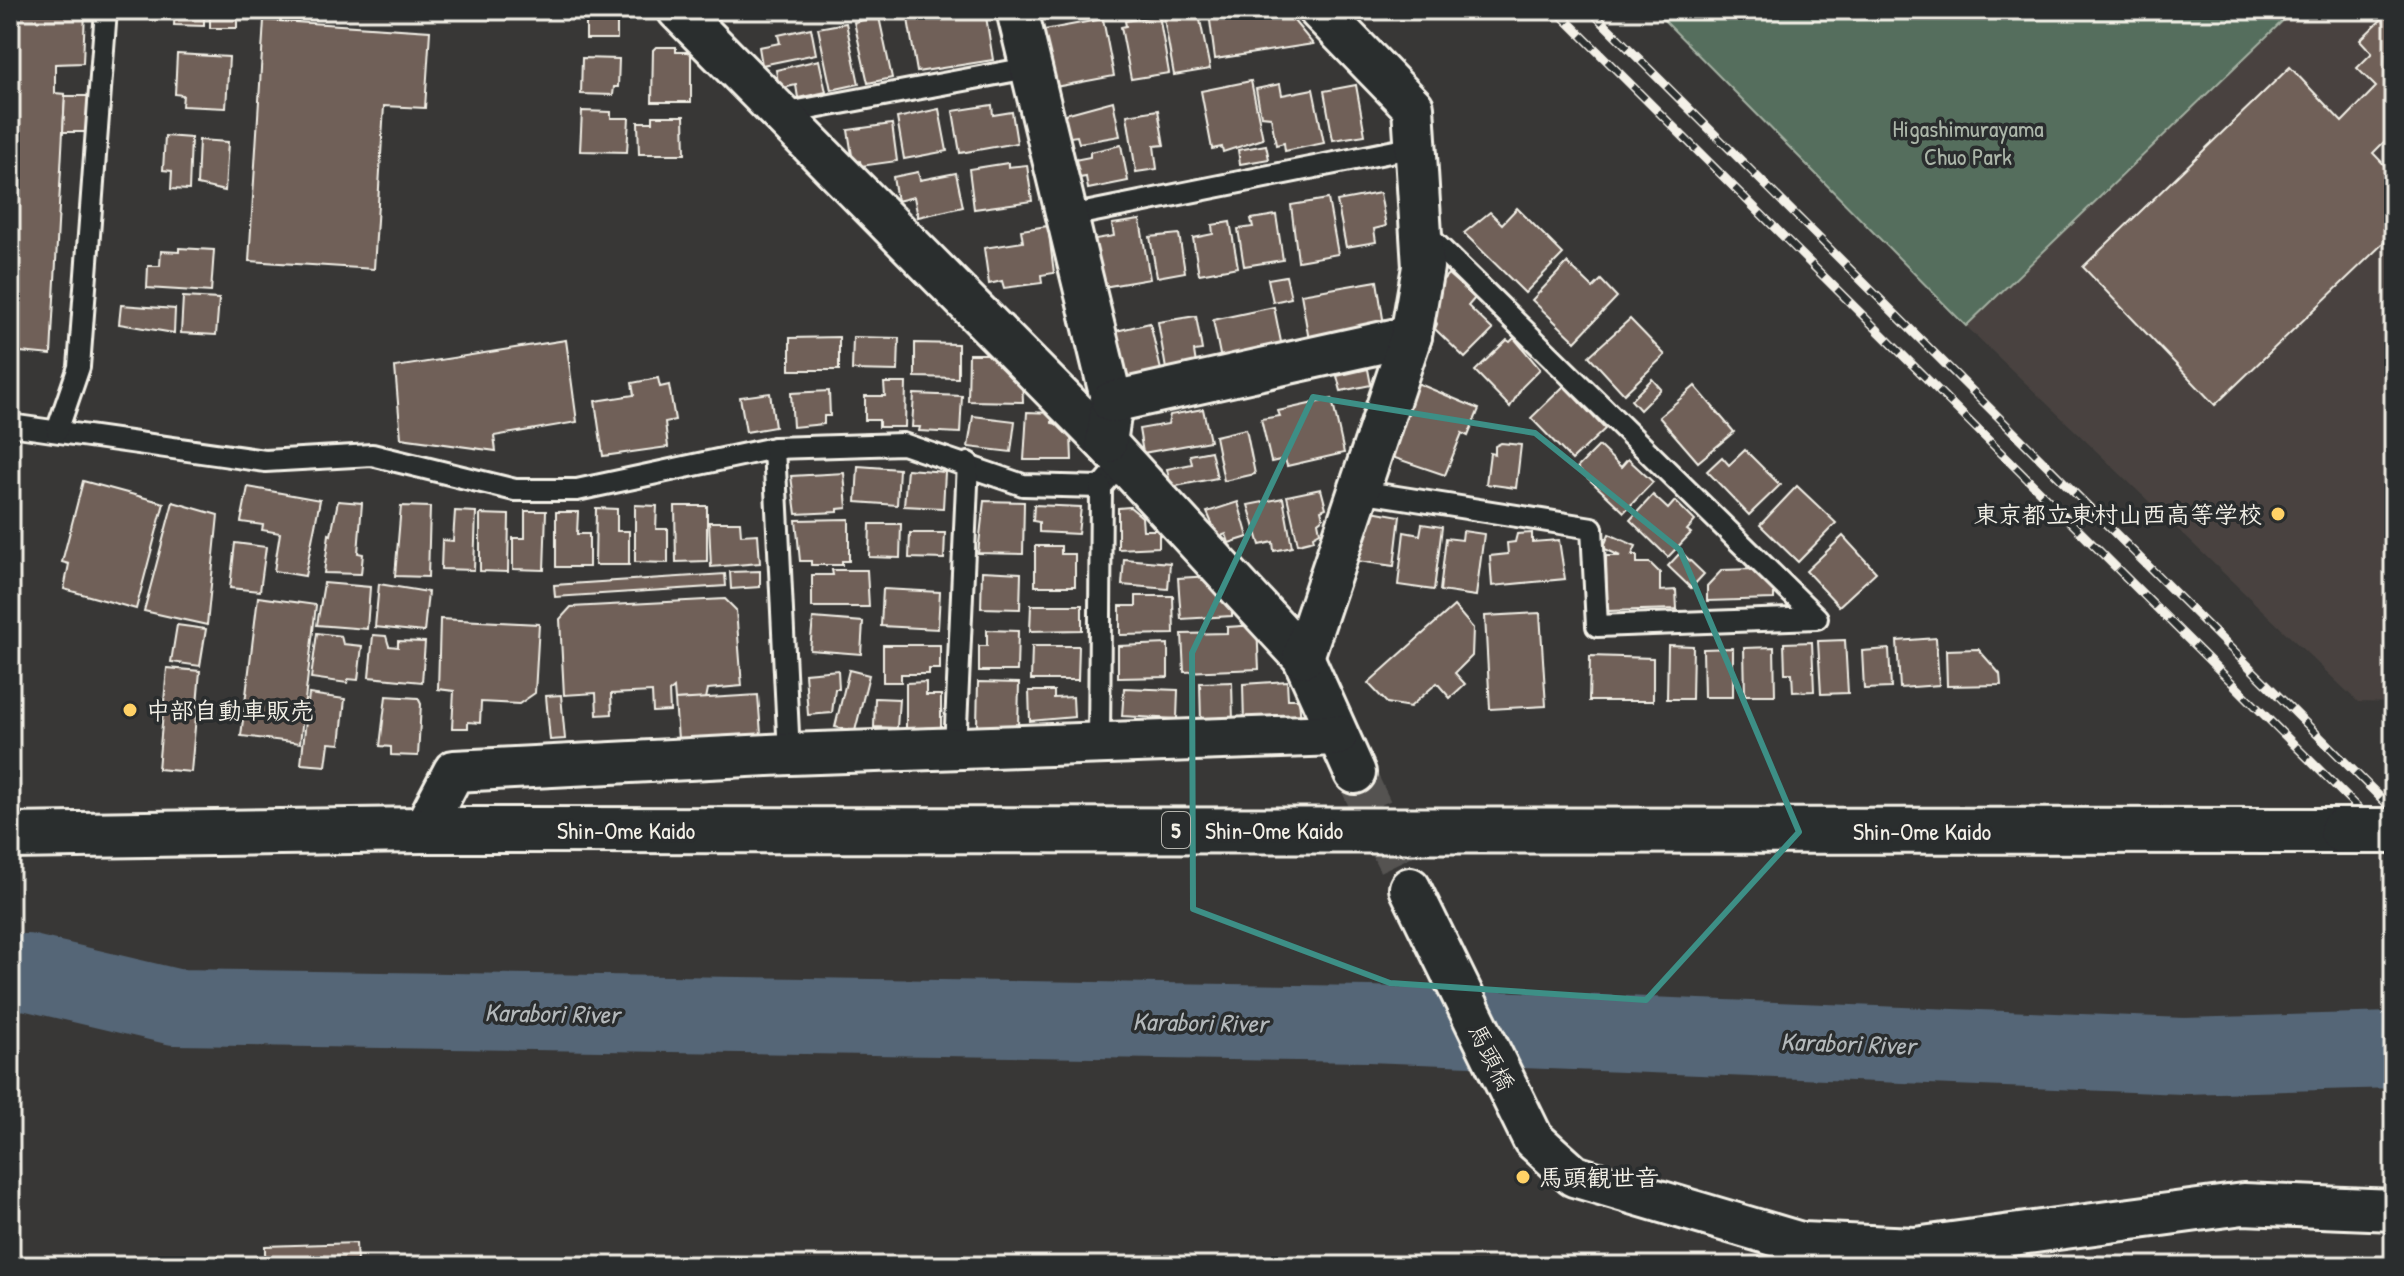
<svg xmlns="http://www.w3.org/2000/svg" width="2404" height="1276" font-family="'Patrick Hand','Klee One',sans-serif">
<rect width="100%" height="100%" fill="#383736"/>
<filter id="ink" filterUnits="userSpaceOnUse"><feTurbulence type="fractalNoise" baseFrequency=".0125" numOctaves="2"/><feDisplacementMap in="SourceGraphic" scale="16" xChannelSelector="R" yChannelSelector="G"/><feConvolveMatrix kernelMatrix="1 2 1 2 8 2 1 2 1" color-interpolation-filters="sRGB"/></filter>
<g filter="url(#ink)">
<!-- built -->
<polygon fill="#494340" points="2294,10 2394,10 2394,703 2358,702 1966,326"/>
<!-- green -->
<polygon fill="#556e5d" stroke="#a4b0a2" stroke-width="2" points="1654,10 2294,10 1966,326"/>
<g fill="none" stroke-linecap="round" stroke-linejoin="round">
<!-- river -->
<polyline stroke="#567" stroke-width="76" points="10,973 26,972 175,1007 1369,1024 2184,1056 2394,1050"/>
</g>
<!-- building -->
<g fill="#706058" stroke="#f4f1e8" stroke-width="2">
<polygon points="10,10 85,10 83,63 55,64 55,93 65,94 51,355 10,351"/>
<polygon points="175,10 204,10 204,26 174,25"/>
<rect x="210" y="10" width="27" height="18"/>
<rect x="586" y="10" width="31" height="29"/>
<polygon points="706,10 758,10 707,18"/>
<polygon points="957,10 985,10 993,60 917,72 908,19"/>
<polygon points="1182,10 1198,10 1210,69 1174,75 1163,13"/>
<polygon points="1285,10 1313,44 1215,59 1209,13"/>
<polygon points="2391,10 2394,153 2384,142 2373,153 2394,175 2394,233 2215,405 2083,267 2290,67 2342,122 2376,87 2357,68 2372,53 2360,40"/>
<polygon points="1159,15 1169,73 1131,79 1121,27 1126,26 1125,21"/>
<polygon points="879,17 892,78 868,83 854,22"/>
<polygon points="1103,19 1114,76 1055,87 1044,30"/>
<polygon points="264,20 430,31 425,108 384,106 374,269 249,261"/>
<polygon points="846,23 859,84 831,90 818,28"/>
<polygon points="811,28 816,54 762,65 759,47 780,43 778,35"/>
<polygon points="656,47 676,47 676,52 691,52 691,102 652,102 653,50"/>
<polygon points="177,54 229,57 226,108 182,106 183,95 175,94"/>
<polygon points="582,58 619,59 618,87 614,87 613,95 581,94"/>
<polygon points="819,60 826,92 798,98 796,85 779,89 776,70"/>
<polygon points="1251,81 1263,139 1223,152 1222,147 1212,149 1201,91"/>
<polygon points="1280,84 1282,95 1313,89 1324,143 1285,151 1284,143 1276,145 1271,117 1261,116 1256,89"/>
<polygon points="1356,85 1365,135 1333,140 1324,91"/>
<polygon points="65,96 90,96 89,132 63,132"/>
<polygon points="1113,101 1120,136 1079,143 1077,136 1063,138 1058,116"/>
<polygon points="992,105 993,115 1012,112 1017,143 960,153 953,111"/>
<polygon points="939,109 947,151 904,159 897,118"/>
<polygon points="1158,110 1164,145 1154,146 1157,169 1136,172 1127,115"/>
<polygon points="582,111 611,112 611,118 629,118 627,152 580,151"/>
<polygon points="653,116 684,116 685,154 639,154 638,122 653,122"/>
<polygon points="892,124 897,161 861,166 860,161 853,162 848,130"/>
<polygon points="165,136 191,138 189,190 171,189 172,171 163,170"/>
<polygon points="199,140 228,142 225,191 197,185"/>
<polygon points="1121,145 1128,181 1088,189 1086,177 1073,179 1069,161 1090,157 1090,152"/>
<polygon points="1266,145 1269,159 1240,164 1238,150"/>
<polygon points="1008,163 1008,167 1027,165 1032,201 974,209 969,169"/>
<polygon points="918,172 920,180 956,173 963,207 918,217 914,197 897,201 893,177"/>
<polygon points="1380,193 1386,226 1374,229 1376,242 1346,247 1337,201"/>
<polygon points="1328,199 1338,254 1298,261 1291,205"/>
<polygon points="1517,208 1563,254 1525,293 1464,233 1490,212 1502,224"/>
<polygon points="1276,215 1283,260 1244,266 1238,229 1253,227 1251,219"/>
<polygon points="1140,220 1150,279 1103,287 1095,239 1114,236 1112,224"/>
<polygon points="1230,222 1238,267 1199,274 1193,238 1213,234 1212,225"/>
<polygon points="1048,226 1054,273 1041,275 1042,283 1004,288 1002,281 989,284 984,248 1023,242 1021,230"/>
<polygon points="1179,234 1185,272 1157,277 1150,237"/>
<polygon points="179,248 214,250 211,292 147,288 148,266 160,266 161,251 179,252"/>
<polygon points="1567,263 1593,288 1601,280 1617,297 1575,341 1532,300"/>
<polygon points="1448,274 1475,298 1468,306 1493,330 1465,358 1435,329 1437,324 1431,310 1438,299 1435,289"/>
<polygon points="1286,276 1291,298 1273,302 1268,279"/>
<polygon points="1377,281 1384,325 1310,346 1301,294"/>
<polygon points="183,297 219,299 216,335 181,333"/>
<polygon points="121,305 175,309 174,333 119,324"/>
<polygon points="1274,307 1282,347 1221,360 1213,320"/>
<polygon points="1196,316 1202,350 1194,351 1196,364 1166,369 1158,322"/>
<polygon points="1630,319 1665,355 1624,394 1589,356"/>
<polygon points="1150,323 1161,370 1126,378 1116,331"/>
<polygon points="839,337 839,370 790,370 790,338"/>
<polygon points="853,337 899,338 898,371 852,370"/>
<polygon points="1514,338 1540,369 1522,387 1510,407 1475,371 1507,340 1510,342"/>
<polygon points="566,340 577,422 494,436 496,451 401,438 395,367"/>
<polygon points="915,343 958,344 958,378 915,377"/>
<polygon points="969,354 1000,354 1014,370 1014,379 1022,379 1023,402 968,401"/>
<polygon points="1368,369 1371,385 1341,391 1337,376"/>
<polygon points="658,378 660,387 669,385 675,420 665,422 668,447 603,456 595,401 634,395 632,383"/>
<polygon points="1652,379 1661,389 1640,410 1631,400"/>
<polygon points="884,383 906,383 905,427 879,427 879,420 865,420 865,396 885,396"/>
<polygon points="1417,383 1479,409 1468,436 1462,433 1445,475 1386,455 1412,385"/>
<polygon points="1564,386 1605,429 1572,460 1531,418"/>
<polygon points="1695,386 1734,432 1698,462 1659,417"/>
<polygon points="829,391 830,416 824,416 824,424 793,427 791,393"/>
<polygon points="770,393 775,427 746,432 740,397"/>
<polygon points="914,394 962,396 960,433 919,431 920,427 912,427"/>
<polygon points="1332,399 1344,453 1287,466 1285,459 1271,462 1261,419 1280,416 1278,411"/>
<polygon points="1203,409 1210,441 1143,453 1139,429 1168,424 1170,415"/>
<polygon points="1027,412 1052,413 1052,423 1062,425 1071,434 1072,460 1024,460"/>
<polygon points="973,416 1015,421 1011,452 968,447"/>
<polygon points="1246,429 1255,474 1224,481 1215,436"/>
<polygon points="1501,443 1521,445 1516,488 1486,484 1490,453 1495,454 1495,446"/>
<polygon points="1599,446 1621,467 1628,459 1653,482 1624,512 1577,468"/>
<polygon points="1745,450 1780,485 1749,515 1707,471 1722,457 1729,465"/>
<polygon points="1211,451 1217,478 1171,487 1167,469 1192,464 1190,455"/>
<polygon points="858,466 899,469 897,505 856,502"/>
<polygon points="907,469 945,472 943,508 904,506"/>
<polygon points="844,473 847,508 838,509 838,512 796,514 791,476"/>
<polygon points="83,481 164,503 136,609 64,589 69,564 62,562"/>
<polygon points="1797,486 1836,523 1798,562 1760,525"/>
<polygon points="248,487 320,500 305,576 274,571 280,533 262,530 263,525 241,522"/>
<polygon points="1321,489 1326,508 1321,510 1323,518 1318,522 1320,532 1313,536 1314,540 1298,544 1287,496"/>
<polygon points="1653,495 1668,509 1675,501 1695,521 1687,530 1691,533 1668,557 1630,520"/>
<polygon points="1283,498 1292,547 1274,551 1273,542 1260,545 1248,505"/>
<polygon points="338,501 362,503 358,553 363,554 361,574 324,573 329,534 331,535"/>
<polygon points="984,501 1024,502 1023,554 978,553"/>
<polygon points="173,502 218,515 207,625 144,611"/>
<polygon points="1238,502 1248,537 1229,543 1226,534 1218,537 1207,512"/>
<polygon points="635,505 657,506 656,529 668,529 668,563 635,562"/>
<polygon points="1034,505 1081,507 1078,534 1039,532 1039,522 1033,521"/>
<polygon points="401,506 430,507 428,577 395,576"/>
<polygon points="675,506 707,506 707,561 676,562"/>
<polygon points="1130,507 1142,517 1143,530 1159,530 1159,547 1118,549 1118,508"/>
<polygon points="596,508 617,509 617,531 629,531 629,565 595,565"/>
<polygon points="1360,509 1400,516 1394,566 1357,561"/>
<polygon points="455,511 476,512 474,570 441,569 442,540 453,541"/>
<polygon points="525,511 546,511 544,570 513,569 513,538 525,538"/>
<polygon points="556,512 578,512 577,534 589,534 589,567 556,567"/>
<polygon points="480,514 509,515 508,572 480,571"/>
<polygon points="849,519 849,561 842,561 842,565 811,565 811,561 800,561 796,520"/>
<polygon points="709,522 740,522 741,535 758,534 760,563 711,567"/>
<polygon points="870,524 901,524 900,558 869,557"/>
<polygon points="1422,524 1442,527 1434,590 1398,585 1404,532 1420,535"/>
<polygon points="1463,531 1484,534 1476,596 1440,591 1446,538 1462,540"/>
<polygon points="910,533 945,533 944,559 909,558"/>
<polygon points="1532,533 1532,542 1559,540 1565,579 1492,586 1490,556 1508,554 1507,543 1515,542 1517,534"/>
<polygon points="1609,534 1636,546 1632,555 1637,555 1637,563 1650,563 1660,573 1660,591 1676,590 1677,609 1607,611 1606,556 1620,556 1603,548"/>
<polygon points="1843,536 1876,572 1839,606 1806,571"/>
<polygon points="235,543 266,547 260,591 230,588"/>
<polygon points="1035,546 1061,546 1061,554 1075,554 1075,586 1035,586"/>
<polygon points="1681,552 1704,574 1691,588 1668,566"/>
<polygon points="1124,559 1170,563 1168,589 1122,585"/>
<polygon points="1753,569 1774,591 1774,599 1707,601 1707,586 1722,570"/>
<polygon points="832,570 867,570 869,607 812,607 812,575 833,575"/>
<polygon points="760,571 760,587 731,589 730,572"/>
<polygon points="982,571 1021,573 1020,609 981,608"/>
<polygon points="725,574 726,586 555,597 554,585"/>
<polygon points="1211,576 1217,583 1218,601 1232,600 1232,616 1181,619 1178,578"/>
<polygon points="324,583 370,587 367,629 317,625"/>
<polygon points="379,584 428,592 424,632 375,627"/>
<polygon points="883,589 940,592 938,629 881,626"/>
<polygon points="1136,596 1173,596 1174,634 1120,635 1120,606 1136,606"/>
<polygon points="258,597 316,605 300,743 241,736"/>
<polygon points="725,599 736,610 742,686 708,689 706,699 675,700 674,688 669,692 670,711 653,712 652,692 611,694 612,714 597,715 596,693 564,695 560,619 571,607"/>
<polygon points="1031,605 1082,605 1082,630 1030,631"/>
<polygon points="1454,606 1473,628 1472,656 1455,673 1465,684 1450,698 1437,683 1410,707 1387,703 1368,683"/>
<polygon points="1540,613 1546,706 1490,709 1485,616"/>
<polygon points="813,618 863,622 861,654 810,650"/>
<polygon points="440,619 539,624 535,693 519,704 481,702 480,723 468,722 468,728 452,728 454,691 438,689"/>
<polygon points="177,625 206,629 200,666 171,662"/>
<polygon points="1257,625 1259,669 1184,672 1182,634 1227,633 1227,627"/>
<polygon points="987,630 1018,631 1017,671 979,671 979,646 987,646"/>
<polygon points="317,633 341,636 343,644 362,646 358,680 348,679 347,683 311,678"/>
<polygon points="373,635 386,636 389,646 398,647 398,641 425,642 422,682 369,677"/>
<polygon points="1936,638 1939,685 1900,688 1897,641"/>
<polygon points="1845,640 1848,693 1821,694 1818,641"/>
<polygon points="1812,642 1814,691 1793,692 1792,673 1785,673 1784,643"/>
<polygon points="1168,644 1168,677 1118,678 1118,646"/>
<polygon points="883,645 940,645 940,669 929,669 929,674 901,674 901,682 883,682"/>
<polygon points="1668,645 1693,646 1692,699 1667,699"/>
<polygon points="1032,646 1079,646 1078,680 1031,680"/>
<polygon points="1774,647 1775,695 1745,695 1744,648"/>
<polygon points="1733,648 1733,697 1704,697 1703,649"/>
<polygon points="1889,649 1891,688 1864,689 1862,651"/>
<polygon points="1978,649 2000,674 2001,685 1947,686 1946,650"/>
<polygon points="1590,656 1653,658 1653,701 1589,701"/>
<polygon points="167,668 200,671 191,772 158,769"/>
<polygon points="838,670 839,689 835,689 832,713 808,715 805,673"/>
<polygon points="849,670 869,675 855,731 835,727"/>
<polygon points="1287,681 1288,699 1299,699 1301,723 1244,725 1243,684"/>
<polygon points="926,682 926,695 941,695 941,726 934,732 906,732 906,683"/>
<polygon points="978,682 1019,683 1018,727 977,726"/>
<polygon points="1232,682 1233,722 1201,723 1200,683"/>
<polygon points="1124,688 1178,690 1177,719 1122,716"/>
<polygon points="1029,691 1054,691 1054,698 1073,697 1074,717 1030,721"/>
<polygon points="309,694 345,699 340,744 329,743 326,766 301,764"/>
<polygon points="561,695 565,739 550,740 546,696"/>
<polygon points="758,695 761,734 678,739 675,700"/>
<polygon points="386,696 418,698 421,704 418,756 391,755 391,747 380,746"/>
<polygon points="875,698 899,699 897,728 874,727"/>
<polygon points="356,1243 357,1266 265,1266 265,1246"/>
<polygon points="128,1261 129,1266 93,1266 93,1263"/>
</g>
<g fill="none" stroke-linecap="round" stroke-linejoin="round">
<!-- minor-tunnel -->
<polyline stroke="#545351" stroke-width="40" stroke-dasharray="40 20" stroke-linecap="butt" points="1355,773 1410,888"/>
<!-- service casing -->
<g stroke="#f4f1e8" stroke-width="26">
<g id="service">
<polyline points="782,114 1028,68"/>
<polyline points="1065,217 1415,147"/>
<polyline points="10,425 265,461 372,455 515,490 577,490 774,448 903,444 1023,485 1101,487 1122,463"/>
<polyline points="57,431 79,367 106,10"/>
<polyline points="774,448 789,754"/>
<polyline points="1359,491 1592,528 1597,626 1817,618 1423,231"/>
<polyline points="1099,744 1101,487"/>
<polyline points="955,748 968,463"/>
</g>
</g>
<!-- minor casing -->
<g stroke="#f4f1e8" stroke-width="46">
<g id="minor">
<polyline points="678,10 1106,443 1303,657 1355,773"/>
<polyline points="1017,10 1112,402 1106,443"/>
<polyline points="1112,402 1411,336"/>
<polyline points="1303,657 1411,336 1423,267 1413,107 1319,10"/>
<polyline points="423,830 454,771 789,754 1337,735"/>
<polyline points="1410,888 1533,1139 1574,1176 1801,1243 1915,1248 2243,1204 2394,1210"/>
</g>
</g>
<!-- primary casing -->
<g stroke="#f4f1e8" stroke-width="50">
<polyline id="primary" points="10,836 423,830 2342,831"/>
</g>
<!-- service -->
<use href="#service" stroke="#2a2d2e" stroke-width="20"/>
<!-- minor -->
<use href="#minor" stroke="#2a2d2e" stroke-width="40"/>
<!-- primary -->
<use href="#primary" stroke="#2a2d2e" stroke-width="44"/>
<!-- rail casing -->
<g stroke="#f4f1e8" stroke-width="9">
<g id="rail">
<polyline points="1556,10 2394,844"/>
<polyline points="1590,10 2394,811"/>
</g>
</g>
<!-- rail -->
<use href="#rail" stroke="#2a2d2e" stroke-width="6" stroke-dasharray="18" stroke-linecap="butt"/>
<!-- primary-bridge casing -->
<g stroke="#f4f1e8" stroke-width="50" stroke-linecap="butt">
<polyline id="primary-bridge" points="2342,831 2394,831"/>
</g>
<!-- primary-bridge -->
<use href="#primary-bridge" stroke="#2a2d2e" stroke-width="44"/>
</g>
</g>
<!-- marked area -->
<path fill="none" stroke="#3d8f86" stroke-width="6" stroke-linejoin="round" d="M1313 397 1535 433 1680 550 1799 832 1646 1000 1390 983 1193 909 1192 653Z"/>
<!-- markers -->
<g fill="#ffd166" stroke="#2a2d2e" stroke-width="3">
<circle cx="2278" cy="514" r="8"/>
<circle cx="130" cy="710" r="8"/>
<circle cx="1523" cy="1177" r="8"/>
</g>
<g text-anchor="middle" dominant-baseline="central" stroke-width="7" stroke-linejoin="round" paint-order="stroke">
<!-- shield labels -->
<rect fill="#2a2d2e" stroke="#b7b6b0" stroke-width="2" x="1162" y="812" width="28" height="36" rx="6"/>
<g font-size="22" font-weight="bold" fill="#f4f1e8">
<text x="1176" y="830">5</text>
</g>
<!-- park labels -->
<g font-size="24" fill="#acb6a9" stroke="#2a2d2e">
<text x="1968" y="128">Higashimurayama<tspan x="1968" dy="28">Chuo Park</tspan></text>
</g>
<!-- poi labels -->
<g font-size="24" font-weight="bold" fill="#f4f1e8" stroke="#2a2d2e" text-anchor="start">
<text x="2262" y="514" text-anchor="end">東京都立東村山西高等学校</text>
<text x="146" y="710">中部自動車販売</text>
<text x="1539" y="1177">馬頭観世音</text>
</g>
<!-- street labels -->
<g font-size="24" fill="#f4f1e8" stroke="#2a2d2e">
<text x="626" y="830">Shin-Ome Kaido</text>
<text x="1274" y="830">Shin-Ome Kaido</text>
<text x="1922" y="831">Shin-Ome Kaido</text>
<text transform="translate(1492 1057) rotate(63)">馬頭橋</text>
</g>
<!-- water labels -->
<g font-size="26" font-style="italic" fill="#b4b9bb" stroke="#2a2d2e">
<text transform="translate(552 1013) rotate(1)">Karabori River</text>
<text transform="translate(1200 1022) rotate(1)">Karabori River</text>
<text transform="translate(1848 1043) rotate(2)">Karabori River</text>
</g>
</g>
<!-- margin -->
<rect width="2404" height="1276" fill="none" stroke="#2a2d2e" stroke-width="40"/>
<rect x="20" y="20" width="2364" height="1236" fill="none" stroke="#f4f1e8" stroke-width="3" filter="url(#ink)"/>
</svg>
